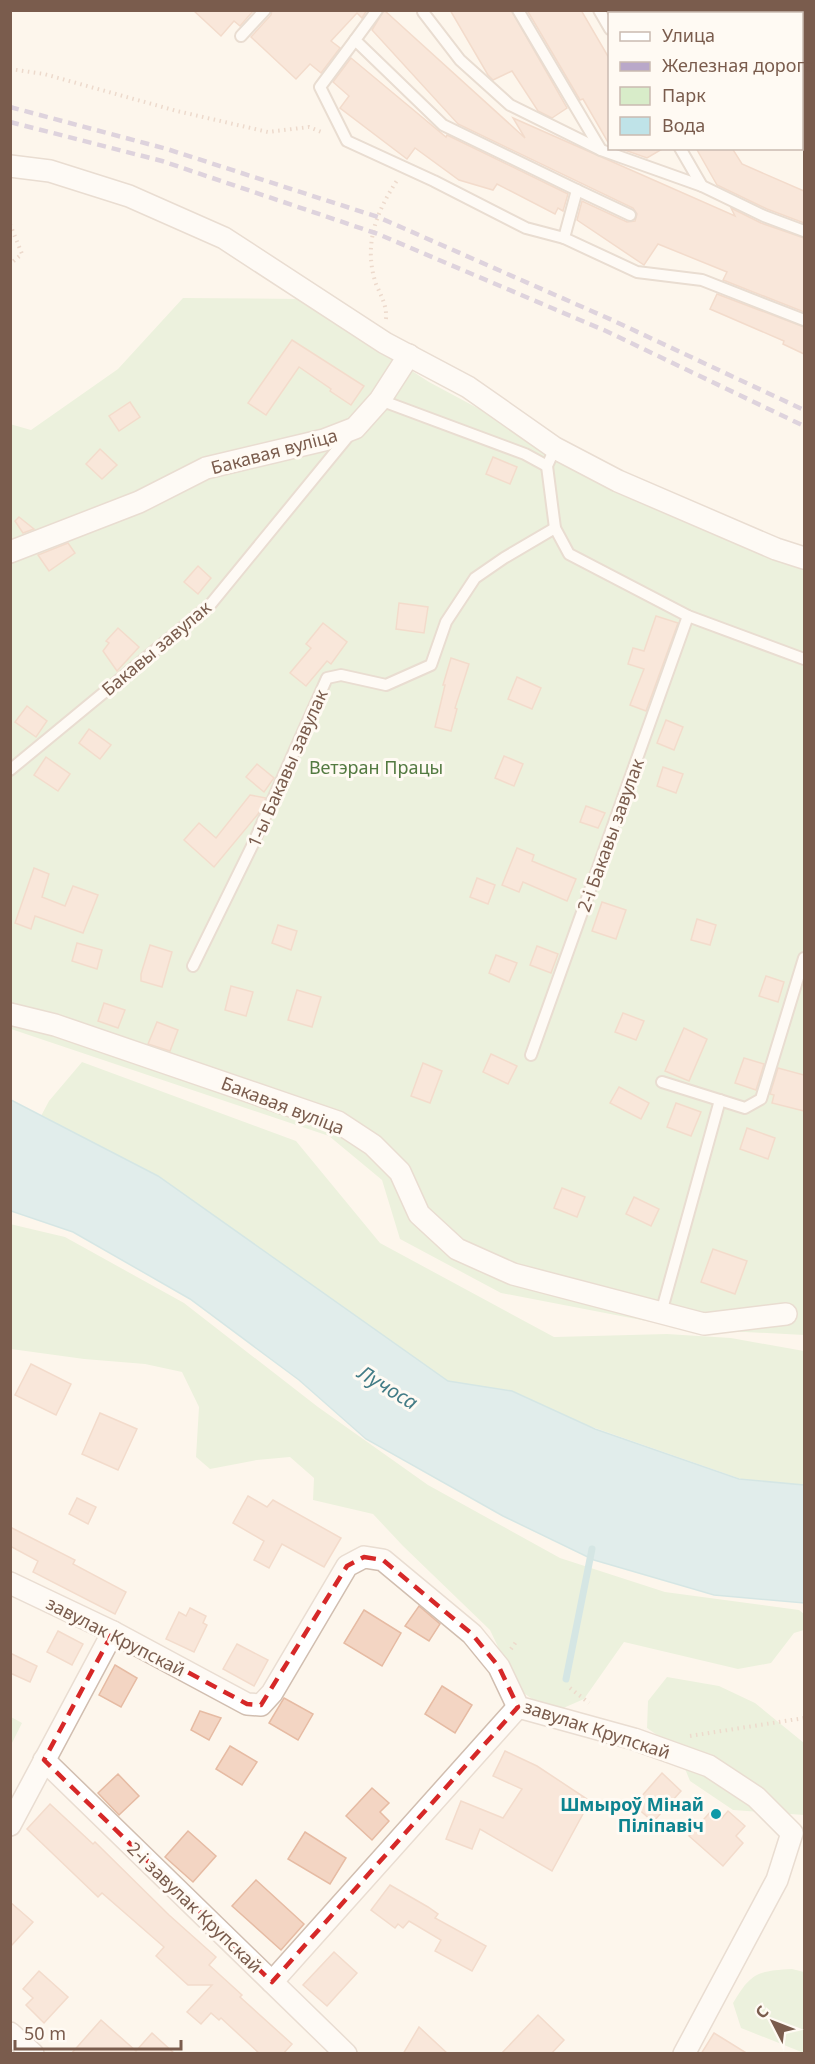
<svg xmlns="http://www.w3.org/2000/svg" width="815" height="2064" font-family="'Noto Sans',sans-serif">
<rect width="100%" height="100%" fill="#fdf6ec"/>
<!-- green -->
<g fill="#d8ecc9">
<polygon points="183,298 301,299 429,382 535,439 804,570 804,1335 688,1329 501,1293 400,1239 382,1180 329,1136 11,1029 10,424 31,430 118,369"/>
<polygon points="82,1062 296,1141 380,1243 554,1337 667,1334 731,1338 804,1351 804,1486 741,1479 595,1428 449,1382 157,1176 41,1116 49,1101"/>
<polygon points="10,1224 65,1237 184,1303 318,1407 428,1485 560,1558 665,1592 799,1610 804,1614 804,1630 794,1633 771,1663 738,1669 624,1642 584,1699 552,1713 518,1689 490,1630 403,1546 373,1514 313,1500 314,1478 290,1457 257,1460 210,1469 196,1457 199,1407 182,1372 145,1364 84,1359 11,1349"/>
<polygon points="667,1677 719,1686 755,1703 804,1743 804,1815 733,1810 690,1781 677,1749 647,1728 648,1701"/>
<polygon points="11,1717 22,1723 11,1745"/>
<path d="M792 1969 804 1972V2053L741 2028 733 2003C751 1973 757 1971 792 1969Z"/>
</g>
<!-- water -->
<polygon fill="#bfe3e8" stroke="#a5d3da" stroke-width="1.5" points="11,1100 158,1176 448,1381 512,1391 595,1429 739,1479 804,1485 804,1603 714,1595 594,1560 503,1516 366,1439 299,1380 190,1299 73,1232 11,1211"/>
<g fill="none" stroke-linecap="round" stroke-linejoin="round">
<!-- stream -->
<polyline stroke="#a5d3da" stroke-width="7" points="566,1679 592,1549"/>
</g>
<!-- building -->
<g fill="#f3d5c3" stroke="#e6bba3" stroke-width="1.5">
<polygon points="193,10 254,10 240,26 234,21 221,36"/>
<polygon points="272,10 367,10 362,18 357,13 331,41 340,48 321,73 310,64 296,79 251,37 271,15"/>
<polygon points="384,10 525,138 513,118 735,216 731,208 761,223 804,238 804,312 723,280 727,272 658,244 644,265 577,220 582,201 627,222 635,221 637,214 633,208 458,124 372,30"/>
<polygon points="450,10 511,10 567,108 552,118 538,111 512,71 493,80 488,75"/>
<polygon points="527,10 581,10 609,58 609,144 583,99 580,100"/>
<polygon points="351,58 446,137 447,135 568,194 563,211 558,208 555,214 497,184 493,190 459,180 415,148 407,159 340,108 349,96 333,82"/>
<polygon points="619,148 664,148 647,158"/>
<polygon points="696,148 732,148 742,164 804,191 804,223 767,209 717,185"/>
<polygon points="717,294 804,327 804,354 783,344 784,341 710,309"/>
<polygon points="292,340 364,386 351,405 330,391 331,389 299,367 266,415 248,403"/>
<polygon points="130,402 140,417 119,431 109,416"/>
<polygon points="100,449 117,465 102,479 86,464"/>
<polygon points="493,457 517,467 510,484 486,474"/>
<polygon points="19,517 34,529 23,533 15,521"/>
<polygon points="68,543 75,553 49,571 38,555"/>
<polygon points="198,566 211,578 198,594 184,582"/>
<polygon points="399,603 428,607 424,633 396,629"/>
<polygon points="656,616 678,623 646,711 630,705 644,669 628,664 633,648 644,651"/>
<polygon points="323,623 347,642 331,664 327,661 306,686 290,673 311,648 306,644"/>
<polygon points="118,628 139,647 117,671 103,651 109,643 106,641"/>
<polygon points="451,658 469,664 455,708 457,709 451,731 435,727 445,685 443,685"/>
<polygon points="517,677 541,688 532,709 508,699"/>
<polygon points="27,706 47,721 36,737 15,722"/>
<polygon points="666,720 683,727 674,750 657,743"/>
<polygon points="89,729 111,745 100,759 79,743"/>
<polygon points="504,756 523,764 514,786 495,778"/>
<polygon points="46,757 70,774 58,791 34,775"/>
<polygon points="257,764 274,778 264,792 246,777"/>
<polygon points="663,767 683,774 676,793 657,786"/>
<polygon points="250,795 266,798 258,814 214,867 184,840 199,823 216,838"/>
<polygon points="586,806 605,813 598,828 580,822"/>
<polygon points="517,848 534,855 532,861 576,879 567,901 523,882 519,892 502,885"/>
<polygon points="34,868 49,874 42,897 65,906 73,886 98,895 83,933 35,916 31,929 15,923"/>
<polygon points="477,878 495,885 488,904 470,897"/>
<polygon points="602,902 626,910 616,939 592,931"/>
<polygon points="697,919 716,925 710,945 691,940"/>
<polygon points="278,925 297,931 291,950 272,943"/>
<polygon points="77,943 102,950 97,969 72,961"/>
<polygon points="150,945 172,952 162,987 141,981 141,974"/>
<polygon points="537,946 558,954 551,973 530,965"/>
<polygon points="496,955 517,963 509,982 489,973"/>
<polygon points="766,976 784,982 778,1002 759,996"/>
<polygon points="231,986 253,992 246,1016 225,1010"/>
<polygon points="297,990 321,997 312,1027 288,1020"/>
<polygon points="104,1003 125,1010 118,1028 98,1021"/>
<polygon points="623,1013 644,1021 636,1040 615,1032"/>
<polygon points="157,1022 178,1030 170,1051 148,1044"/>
<polygon points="684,1028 707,1039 689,1081 665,1071"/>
<polygon points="491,1054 517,1066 508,1084 483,1072"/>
<polygon points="744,1058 764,1064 756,1090 735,1083"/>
<polygon points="423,1063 442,1071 430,1103 411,1096"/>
<polygon points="778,1068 804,1075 804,1111 772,1103 774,1095 770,1094"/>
<polygon points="619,1087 649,1103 641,1119 610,1103"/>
<polygon points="676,1103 701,1112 691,1136 667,1127"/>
<polygon points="747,1128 775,1138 768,1159 740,1149"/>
<polygon points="562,1188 585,1197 577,1217 554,1208"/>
<polygon points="634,1197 659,1209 651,1226 626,1214"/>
<polygon points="713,1249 747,1261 735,1294 701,1282"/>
<polygon points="31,1364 71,1384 56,1415 15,1395"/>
<polygon points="100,1413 137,1429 118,1470 82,1454"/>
<polygon points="248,1496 267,1507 273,1500 341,1538 324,1567 282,1544 269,1568 254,1560 264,1541 233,1523"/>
<polygon points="77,1498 96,1507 88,1524 69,1514"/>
<polygon points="10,1527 75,1560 73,1564 126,1592 115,1614 33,1572 38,1561 10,1546"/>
<polygon points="419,1606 440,1624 429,1641 405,1626"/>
<polygon points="190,1608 206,1616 203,1623 207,1625 194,1652 166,1639 179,1612 186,1616"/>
<polygon points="364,1610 401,1633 382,1666 344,1643"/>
<polygon points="58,1631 83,1644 72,1665 47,1652"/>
<polygon points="237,1644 268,1660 254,1686 223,1669"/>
<polygon points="10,1653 37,1666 30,1682 10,1673"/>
<polygon points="115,1665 137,1678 121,1707 99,1695"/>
<polygon points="442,1686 472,1705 455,1733 425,1714"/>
<polygon points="284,1698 313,1714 298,1740 269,1723"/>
<polygon points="200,1711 221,1718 209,1740 191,1730"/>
<polygon points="230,1746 257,1762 242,1785 216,1769"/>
<polygon points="505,1751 537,1766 590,1801 552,1871 480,1829 472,1849 446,1839 461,1801 503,1818 522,1789 493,1776"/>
<polygon points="662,1773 681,1791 653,1822 634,1805"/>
<polygon points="118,1774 139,1796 119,1815 98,1793"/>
<polygon points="372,1788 389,1803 380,1812 389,1821 372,1840 346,1816"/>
<polygon points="50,1804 93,1844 95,1842 169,1915 216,1957 209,1965 242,1995 240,1997 292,2044 283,2054 260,2054 221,2018 219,2020 211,2013 201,2024 187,2012 212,1985 188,1985 156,1956 164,1947 102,1893 98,1897 27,1829"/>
<polygon points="712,1810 722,1818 728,1811 745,1826 736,1836 743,1843 723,1866 689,1836"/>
<polygon points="188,1831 216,1856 193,1882 165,1857"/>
<polygon points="305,1832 346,1858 330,1884 288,1859"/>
<polygon points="256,1880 304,1924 281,1950 232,1906"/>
<polygon points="390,1885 428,1907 438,1914 435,1918 486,1946 472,1971 435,1951 441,1940 409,1921 403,1928 398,1924 395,1928 371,1910"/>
<polygon points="10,1902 33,1922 10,1947"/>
<polygon points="334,1952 357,1973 327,2006 303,1985"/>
<polygon points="39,1971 68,1997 44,2023 26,2005 33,1998 23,1989"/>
<polygon points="538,2015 564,2040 551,2054 501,2054"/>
<polygon points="101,2020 136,2051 152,2033 175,2054 71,2054"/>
<polygon points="419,2027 448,2054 403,2054"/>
<polygon points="714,2033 748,2054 701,2054"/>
</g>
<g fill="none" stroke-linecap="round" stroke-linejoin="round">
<!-- service casing -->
<g stroke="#d1beb0" stroke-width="14">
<g id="service">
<polyline points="377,10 355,40 443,125 577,190 564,238 637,272 702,280 804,320"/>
<polyline points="518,10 601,150"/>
<polyline points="599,10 610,29"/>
<polyline points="737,10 739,14"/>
<polyline points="423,12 460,60 510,105 601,150 702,186"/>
<polyline points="241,36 265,10"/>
<polyline points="355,40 320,87 347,141 434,181 526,228 564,238"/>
<polyline points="802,77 804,78"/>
<polyline points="680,148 702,186 764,216 804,231"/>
<polyline points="577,190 630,215"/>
<polyline points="380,400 525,454 547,466"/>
<polyline points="555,448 547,466 555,528 569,554 688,616 804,659"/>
<polyline points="10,770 210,605 350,434"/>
<polyline points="193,966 253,844 327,678 341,675 386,685 431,665 446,622 475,578 504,558 555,528"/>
<polyline points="531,1055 688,616"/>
<polyline points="662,1082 745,1108 761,1099 804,958"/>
<polyline points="661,1313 720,1100"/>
</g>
</g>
<!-- minor casing -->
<g stroke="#d1beb0" stroke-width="24">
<g id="minor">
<polyline points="10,166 50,171 129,196 224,238 385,343 468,387 555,448 618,481 776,549 804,558"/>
<polyline points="10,552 139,502 206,468 324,440 355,428 380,400 409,355"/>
<polyline points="10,1014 55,1025 338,1122 373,1145 400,1172 419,1214 457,1249 513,1274 704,1324 786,1314"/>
<polyline points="10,1583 113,1632 247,1704 261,1705 272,1693 347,1566 364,1557 383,1560 472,1634 499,1667 518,1707 634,1739 709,1766 756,1797 792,1833 777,1880 684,2054"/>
<polyline points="44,1760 346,2054"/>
<polyline points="10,1825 113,1632"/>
<polyline points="272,1982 518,1707"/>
<polyline points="10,2033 33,2054"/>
</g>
</g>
<!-- path -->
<g stroke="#d9b8a5" stroke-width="4" stroke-dasharray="1.5 4.5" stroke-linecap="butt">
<polyline points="802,54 804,52"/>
<polyline points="10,69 44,74 177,111 268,132 309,127 324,133"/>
<polyline points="10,224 22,254 10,264"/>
<path d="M386 319C387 305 381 296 376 284 363 245 376 212 398 179"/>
<polyline points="511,1649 516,1642"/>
<polyline points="570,1688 589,1703"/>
<polyline points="690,1736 804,1718"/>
</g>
<!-- service -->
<use href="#service" stroke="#fff" stroke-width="10"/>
<!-- minor -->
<use href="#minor" stroke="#fff" stroke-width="21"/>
<!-- rail -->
<g stroke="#b9a8c9" stroke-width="4.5" stroke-dasharray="9 6" stroke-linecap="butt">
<polyline points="10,107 167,149 378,217 612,320 804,410"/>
<polyline points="10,122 162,161 378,234 606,331 804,426"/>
</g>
</g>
<!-- marked area -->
<path d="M0 0H815V2064H0ZM364 1557 383 1560 472 1634 499 1667 518 1707 272 1982 44 1760 113 1632 247 1704 261 1705 347 1566Z" fill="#fdf6ec" fill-opacity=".55" fill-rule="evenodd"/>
<path fill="none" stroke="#d62828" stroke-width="4.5" stroke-dasharray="12 8" stroke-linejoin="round" d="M364 1557 383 1560 472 1634 499 1667 518 1707 272 1982 44 1760 113 1632 247 1704 261 1705 347 1566Z"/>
<!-- markers -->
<circle fill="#0f9aa8" stroke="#fffaf3" stroke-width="2" cx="716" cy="1814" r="6"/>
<g text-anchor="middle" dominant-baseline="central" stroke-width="6" stroke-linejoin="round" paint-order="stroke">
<!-- street labels -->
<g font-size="18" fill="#7a5c4d" stroke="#fffaf3">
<text transform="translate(274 451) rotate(-15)">Бакавая вуліца</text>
<text transform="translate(156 648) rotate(-40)">Бакавы завулак</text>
<text transform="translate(287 768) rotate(-66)">1-ы Бакавы завулак</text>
<text transform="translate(610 835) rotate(-70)">2-і Бакавы завулак</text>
<text transform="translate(283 1105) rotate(21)">Бакавая вуліца</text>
<text transform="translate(116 1636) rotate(27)">завулак Крупскай</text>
<text transform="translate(597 1729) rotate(18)">завулак Крупскай</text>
<text transform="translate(195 1907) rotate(44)">2-і завулак Крупскай</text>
</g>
<!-- park labels -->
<g font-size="18" fill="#537a41" stroke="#fffaf3">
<text x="376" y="767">Ветэран Працы</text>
</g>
<!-- culture labels -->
<g font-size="18" font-weight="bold" fill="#0d838f" stroke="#fffaf3" text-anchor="end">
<text x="704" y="1804">Шмыроў Мінай<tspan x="704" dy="21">Піліпавіч</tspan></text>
</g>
<!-- water labels -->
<g font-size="20" font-style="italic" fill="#437c86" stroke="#fffaf3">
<text transform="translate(388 1387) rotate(31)">Лучоса</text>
</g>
</g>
<!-- border -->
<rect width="815" height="2064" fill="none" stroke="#7a5c4d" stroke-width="24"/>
<!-- legend -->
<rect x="608" y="12" width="195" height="138" fill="#fffaf3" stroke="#cabbb1" stroke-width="1.5"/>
<rect x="620" y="32" width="30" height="9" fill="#ffffff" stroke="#cabbb1" stroke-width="1.5"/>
<text x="662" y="42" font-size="18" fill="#7a5c4d">Улица</text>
<rect x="620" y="62" width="30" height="9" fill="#b9a8c9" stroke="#cabbb1" stroke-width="1.5"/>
<text x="662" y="72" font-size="18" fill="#7a5c4d">Железная дорога</text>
<rect x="620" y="87" width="30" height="18" fill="#d8ecc9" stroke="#cabbb1" stroke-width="1.5"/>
<text x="662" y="102" font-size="18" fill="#7a5c4d">Парк</text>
<rect x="620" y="117" width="30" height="18" fill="#bfe3e8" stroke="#cabbb1" stroke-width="1.5"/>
<text x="662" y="132" font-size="18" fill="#7a5c4d">Вода</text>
<!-- north arrow -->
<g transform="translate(773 2022) rotate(312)" stroke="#fffaf3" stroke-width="4.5" paint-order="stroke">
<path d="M0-4.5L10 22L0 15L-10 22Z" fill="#7a5c4d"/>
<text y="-9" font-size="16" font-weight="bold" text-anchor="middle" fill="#7a5c4d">С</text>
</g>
<!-- scale -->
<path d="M15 2040v9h166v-9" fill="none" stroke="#7a5c4d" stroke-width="3"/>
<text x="24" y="2040" font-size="18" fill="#7a5c4d" stroke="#fffaf3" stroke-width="4.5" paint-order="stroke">50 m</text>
</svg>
